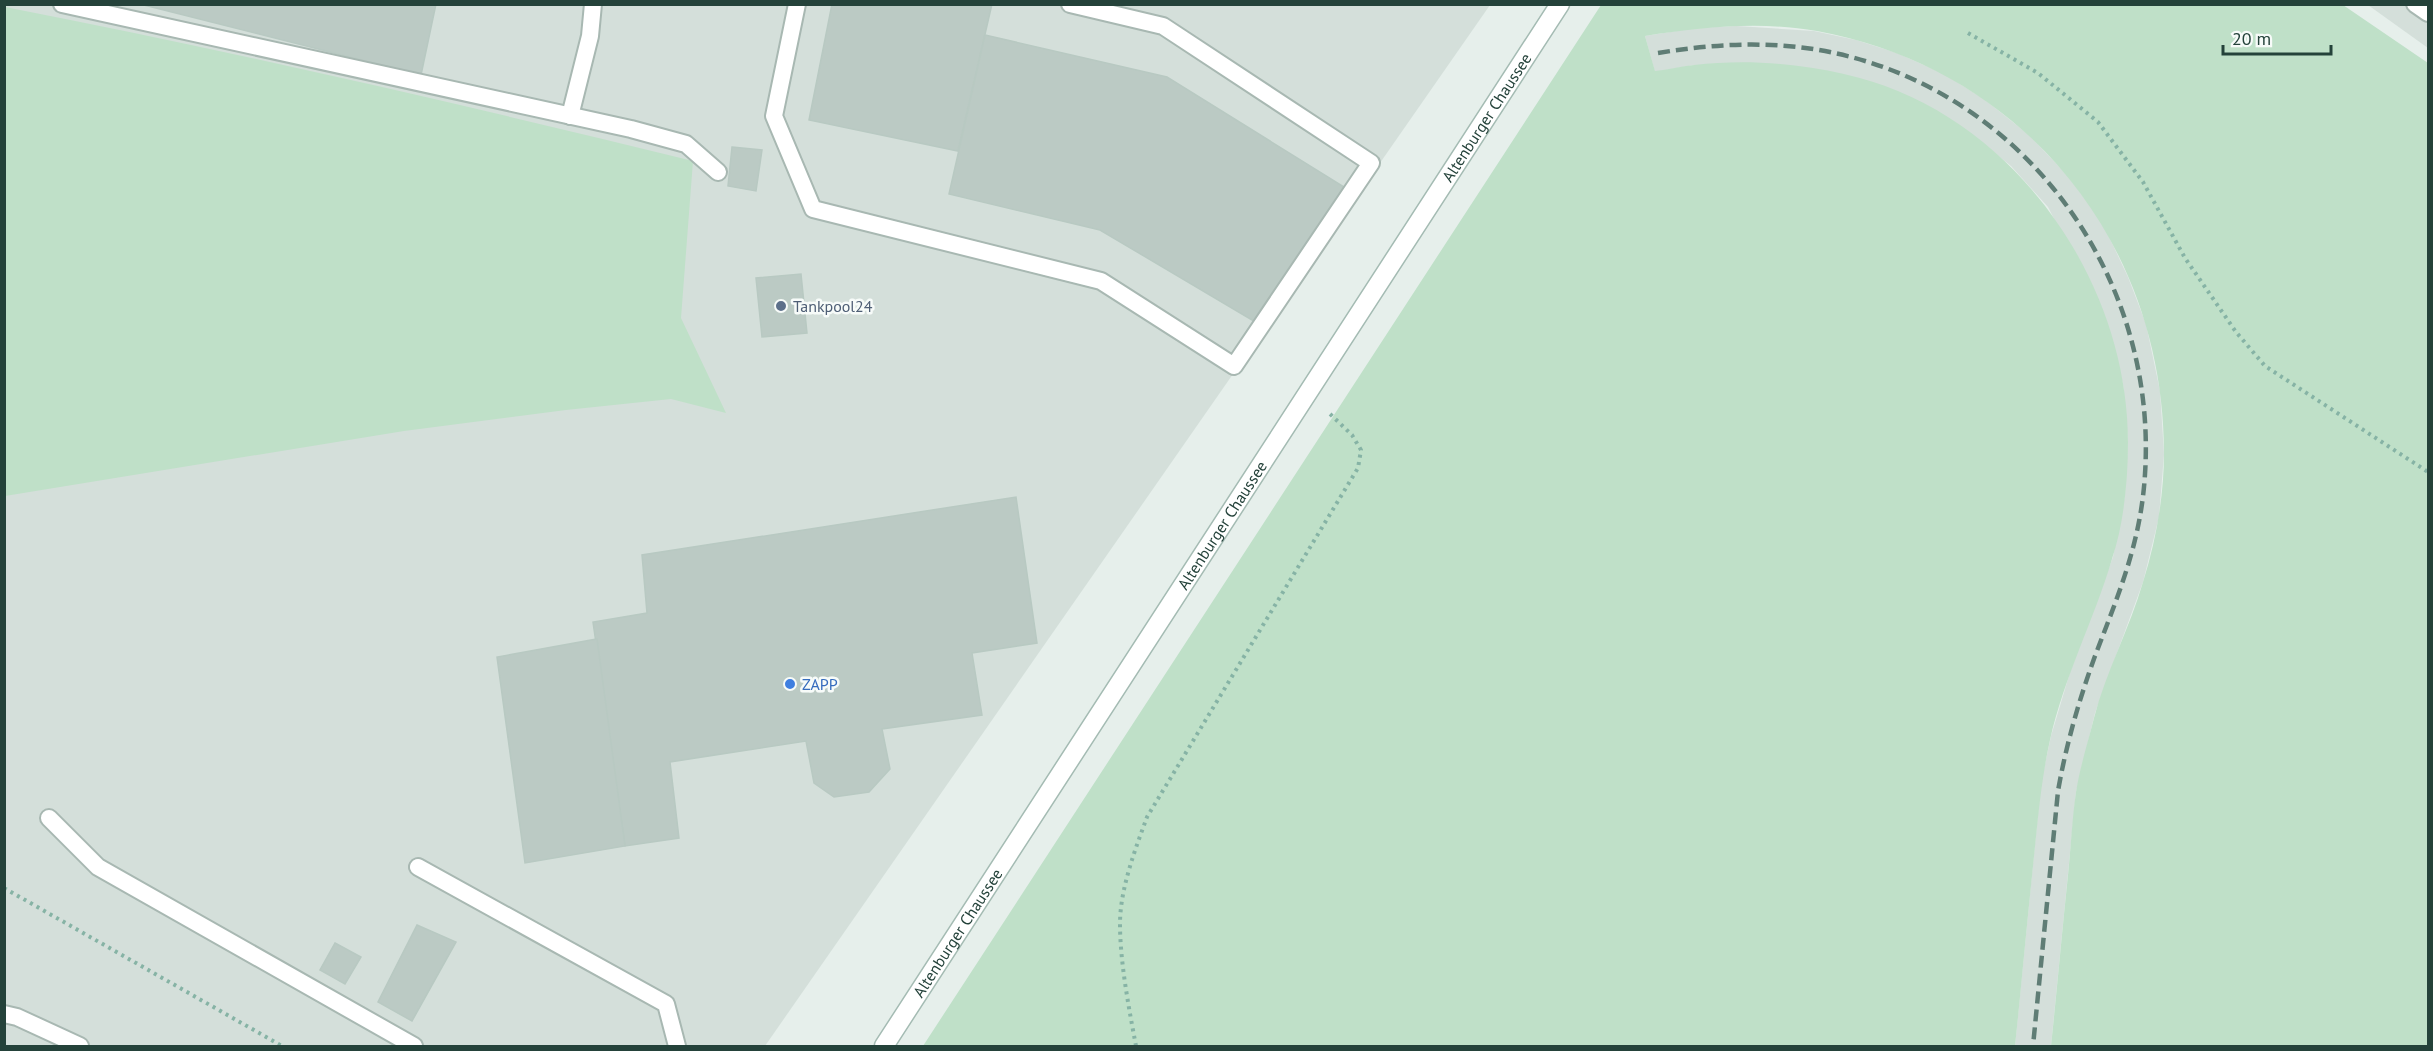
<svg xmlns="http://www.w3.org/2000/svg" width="2433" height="1051" font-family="'PT Sans',sans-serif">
<rect width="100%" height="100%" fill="#e6efeb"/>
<!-- built -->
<g fill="#d4dfda">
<polygon points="5,5 1490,5 765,1046 5,1046"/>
<polygon points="2368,5 2428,5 2428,48"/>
<polygon points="1737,26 1814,31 1856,40 1897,53 1944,74 1984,99 2029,135 2069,177 2103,224 2128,277 2146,324 2160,391 2164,454 2159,517 2143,582 2095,713 2076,792 2051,1046 2015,1046 2041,783 2051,736 2071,669 2113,557 2125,495 2128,441 2123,384 2106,320 2048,207 2011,166 1970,133 1930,107 1694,65 1655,72 1645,36 1695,28"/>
</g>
<!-- green -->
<g fill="#bfe0c8">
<path d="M1601 5H2343L2428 63V1046H2051C2057 989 2062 932 2068 875 2071 847 2072 819 2076 792 2080 767 2088 742 2094 718 2106 671 2130 628 2143 582 2156 541 2164 496 2164 453 2164 243 2024 69 1817 31 1760 21 1702 27 1645 36L1655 71C1668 70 1681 66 1694 65 1744 59 1796 63 1844 74 2009 110 2128 277 2128 442 2128 480 2124 523 2112 559 2094 620 2064 677 2050 740 2040 785 2037 830 2032 876 2026 933 2021 990 2015 1046H923Z"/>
<path d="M5 7C236 52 465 105 693 161L681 318 726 413 671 399 566 410 404 431 5 496Z"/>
</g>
<!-- building -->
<g fill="#bbcac4" stroke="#b8c9c2" stroke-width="1.5">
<polygon points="140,4 436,4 421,75"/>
<polygon points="832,4 992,4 958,151 809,120"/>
<polygon points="985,35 1167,77 1344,187 1257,323 1100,230 949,194"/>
<polygon points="732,147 762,150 756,191 728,186"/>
<polygon points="801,274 807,333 762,337 756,278"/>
<polygon points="1016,497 1037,643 972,653 982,715 882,729 890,769 869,792 834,797 814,783 806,741 670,762 679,838 625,846 593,622 647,613 642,555"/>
<polygon points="597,639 625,846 525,863 497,657"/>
<polygon points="417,925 456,942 412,1021 378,1002"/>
<polygon points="335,943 361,957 345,984 320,970"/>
</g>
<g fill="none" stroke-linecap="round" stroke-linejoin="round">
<!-- lane casing -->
<g stroke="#a8b8b2" stroke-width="20">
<g id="lane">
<polyline points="62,4 631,129 686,144 718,172"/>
<polyline points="797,4 774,116 813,209 1101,281 1234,366 1371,163 1163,26 1070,4"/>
<polyline points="2415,4 2428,13"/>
<polyline points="570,116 590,36 593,4"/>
<polyline points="49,818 98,867 414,1046"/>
<polyline points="418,867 666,1004 677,1046"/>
<polyline points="4,1014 17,1017 80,1046"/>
</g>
</g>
<!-- secondary casing -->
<g stroke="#a4bbb3" stroke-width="21">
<g id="secondary">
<path id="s1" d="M884 1046 1560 4"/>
</g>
</g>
<!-- path -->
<g stroke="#86b3a5" stroke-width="4" stroke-dasharray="3 4.5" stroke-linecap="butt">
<polyline points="1968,33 2038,73 2098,122 2143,182 2185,258 2236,332 2265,366 2428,472"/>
<polyline points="4,888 282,1046"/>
<path d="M1136 1046C1129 1009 1120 962 1120 924 1120 889 1135 850 1147 817L1358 468 1361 450 1352 435 1327 411"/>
</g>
<!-- lane -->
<use href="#lane" stroke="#fff" stroke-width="16"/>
<!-- secondary -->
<use href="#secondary" stroke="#fff" stroke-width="18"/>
<!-- rail -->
<path stroke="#5f7d75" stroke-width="4.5" stroke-dasharray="12 6" stroke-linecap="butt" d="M1658 53C1712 44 1765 41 1819 50 2020 85 2158 273 2145 474 2141 542 2119 593 2095 656 2079 700 2066 745 2058 791L2033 1046"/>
</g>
<!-- markers -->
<circle fill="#5c6f8a" stroke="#f7fbf9" stroke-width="2" cx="781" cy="306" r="6"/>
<circle fill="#3f7fe0" stroke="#f7fbf9" stroke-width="2" cx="790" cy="684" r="6"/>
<g text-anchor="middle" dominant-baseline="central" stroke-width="5" stroke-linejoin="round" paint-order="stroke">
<!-- street labels -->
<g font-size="16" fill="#24423a" stroke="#f7fbf9">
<text stroke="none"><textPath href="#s1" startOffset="1107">Altenburger Chaussee</textPath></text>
<text stroke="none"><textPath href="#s1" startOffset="621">Altenburger Chaussee</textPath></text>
<text stroke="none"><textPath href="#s1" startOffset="135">Altenburger Chaussee</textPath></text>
</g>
<!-- service labels -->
<g font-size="16" fill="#4e5e75" stroke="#f7fbf9" text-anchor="start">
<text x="793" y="306">Tankpool24</text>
</g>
<!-- shop labels -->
<g font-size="16" fill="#366cbe" stroke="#f7fbf9" text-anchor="start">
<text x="802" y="684">ZAPP</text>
</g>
</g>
<!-- border -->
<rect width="2433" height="1051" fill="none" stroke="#24423a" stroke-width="12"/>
<!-- scale -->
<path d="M2223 45v9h108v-9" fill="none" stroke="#24423a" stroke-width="3"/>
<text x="2232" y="45" font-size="18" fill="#24423a" stroke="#f7fbf9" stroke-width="4.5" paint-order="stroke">20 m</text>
</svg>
